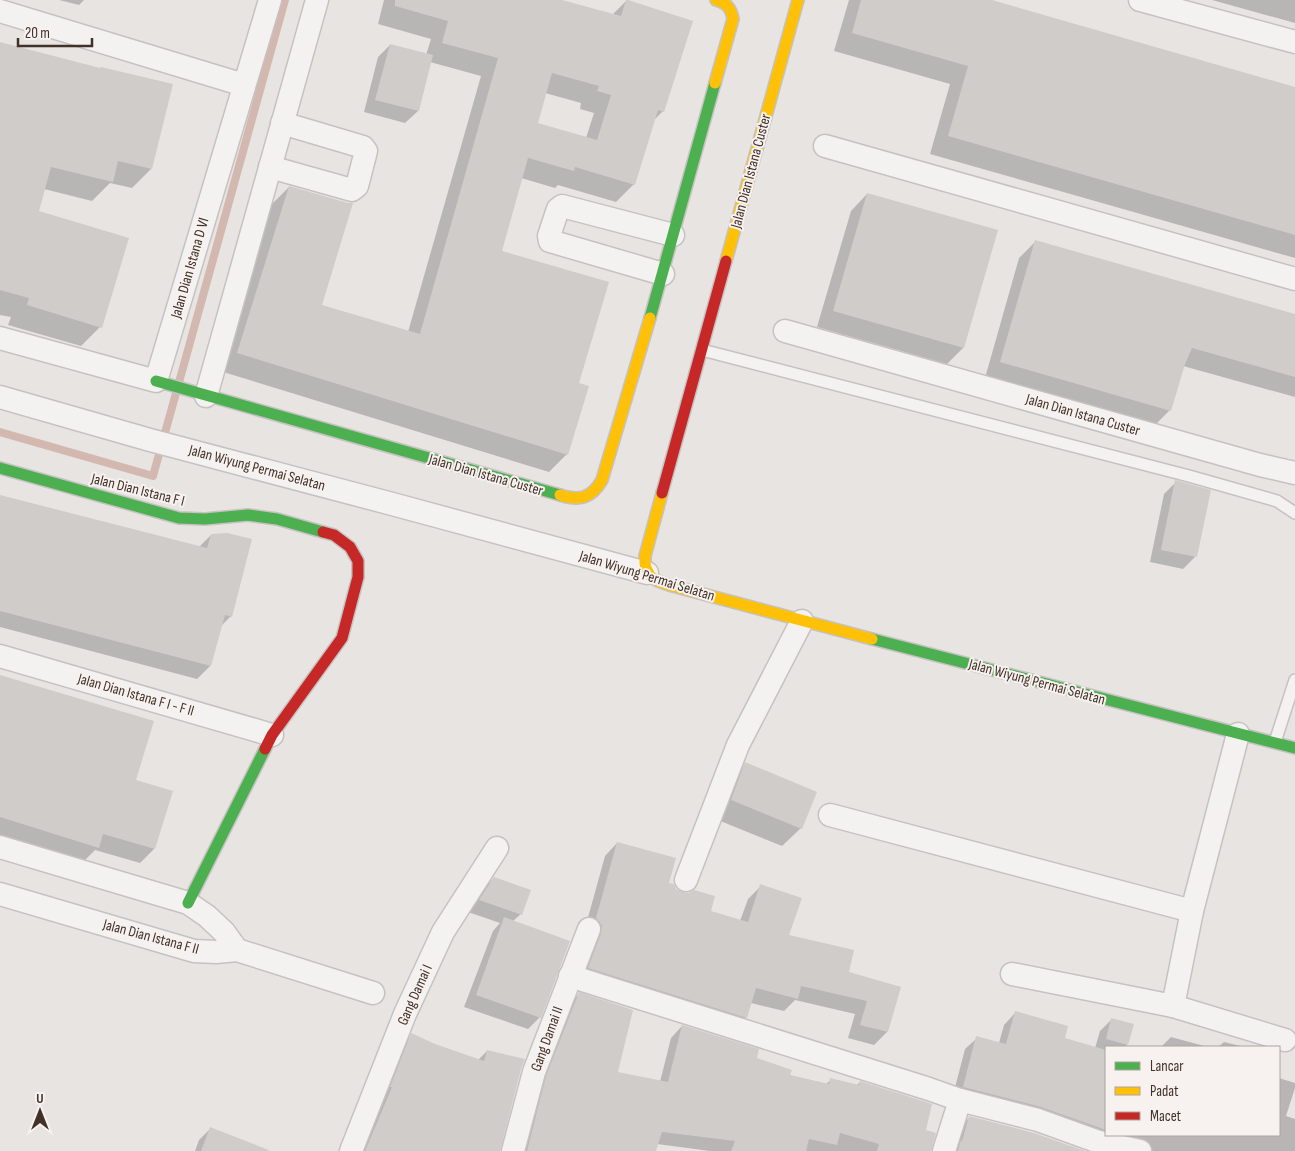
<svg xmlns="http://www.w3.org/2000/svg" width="1295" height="1151" font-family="'Sofia Sans Condensed',sans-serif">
<rect width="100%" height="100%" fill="#e7e4e2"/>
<!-- shadow -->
<g fill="#0003" fill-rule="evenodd">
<polygon points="59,0 84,0 79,5"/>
<path d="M384 0H558L612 15 626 1 663 111 653 121 634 184 616 202 558 185 555 188 521 178 500 252 578 384 567 454 549 472 220 371 271 205 289 187 320 305 408 332 481 76 430 62 418 111 405 123 364 112 378 57 390 45 426 55 431 39 378 24ZM545 93 581 103 580 109 594 113 586 138 536 124Z"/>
<polygon points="849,0 988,0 1295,88 1295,258 930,154 950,84 834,51"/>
<polygon points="1212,0 1295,0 1295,23"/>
<polygon points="0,43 151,169 132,188 110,183 92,201 44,189 37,212 100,327 81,346 8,325 11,317 0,315"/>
<polygon points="867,194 997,231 963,348 947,364 817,327 851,211"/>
<polygon points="1035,242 1295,316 1295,397 1183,366 1170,410 1154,426 985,378 1019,258"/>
<polygon points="1176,482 1195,557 1183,569 1150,562 1164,494"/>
<polygon points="0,496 199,547 211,535 231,616 221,626 210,666 197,679 0,627"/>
<polygon points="0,677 135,781 171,792 154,849 140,863 95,850 84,861 0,835"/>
<polygon points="746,764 801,828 782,846 713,818 728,782"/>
<polygon points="617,843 675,889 709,911 740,921 748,899 761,886 787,936 848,973 900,987 887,1032 874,1045 848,1038 855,1014 795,1000 784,1011 751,1003 746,1017 733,1030 576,981 584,932 605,856"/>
<polygon points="494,878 521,914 513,921 540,1017 528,1029 464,1007 493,931 500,923 468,912 482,890"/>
<polygon points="579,994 616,1073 660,1082 671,1038 682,1026 755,1059 789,1075 826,1084 831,1080 857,1085 860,1082 924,1131 930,1151 710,1151 657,1144 655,1151 519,1151 567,1006"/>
<polygon points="1015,1013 1063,1039 1095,1048 1100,1031 1112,1019 1132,1025 1126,1047 1106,1047 1106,1135 1279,1135 1279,1078 1295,1083 1295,1088 1286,1116 1295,1119 1295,1151 1134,1151 952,1099 965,1049 977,1038 999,1043 1004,1025"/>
<polygon points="412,1035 435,1045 478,1060 487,1051 499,1151 359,1151 400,1047"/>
<polygon points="1171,1037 1208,1047 1161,1047"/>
<polygon points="1224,1042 1245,1047 1218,1047"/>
<polygon points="970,1117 1082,1151 952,1151 958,1129"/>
<polygon points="211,1128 241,1151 195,1151 199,1140"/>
</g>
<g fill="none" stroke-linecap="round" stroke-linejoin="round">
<!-- stream -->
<polyline stroke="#d3b8b0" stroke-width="8" points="0,432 153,476 285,0"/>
</g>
<!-- building -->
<g fill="#cfccca" fill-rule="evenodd">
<path d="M395 0H562L621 16 626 0H628L693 21 664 112 658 110 635 185 575 167 574 171 528 158 502 251 609 282 579 383 589 386 568 455 237 353 289 186 348 203H353L322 305 420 334 498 58 442 43 448 21 395 6ZM552 73 599 86 597 91 611 95 597 140 538 123Z"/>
<polygon points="861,0 992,0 1295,87 1295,235 948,136 968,66 852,33"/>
<polygon points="0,42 100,68 101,67 173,84 152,169 118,161 113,182 51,167 39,211 129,238 102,328 27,305 29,298 0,290"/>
<polygon points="390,44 433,55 419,111 375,100"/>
<polygon points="867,193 998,230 964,348 833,311"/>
<polygon points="1035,240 1295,314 1295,377 1192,348 1185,364 1171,411 1000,362"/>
<polygon points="1175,480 1211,490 1197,557 1161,550"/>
<polygon points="0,495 207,548 211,534 227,533 252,539 232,617 225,615 211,666 0,611"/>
<polygon points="0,675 154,721 136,780 173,791 155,849 103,834 99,848 0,817"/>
<polygon points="745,762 817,792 802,829 731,800"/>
<polygon points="617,842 676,858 669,883 674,884 676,889 682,892 689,893 694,890 715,896 711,911 748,922 760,884 802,898 789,935 854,950 849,972 901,987 888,1032 860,1025 867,1001 801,986 798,999 756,988 747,1018 588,968 601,933 602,926 599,921 596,918"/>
<polygon points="494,877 531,890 522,915 479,900"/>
<polygon points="504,917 570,941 541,1018 476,995"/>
<polygon points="579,992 633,1010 618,1072 668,1082 682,1025 759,1049 757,1058 792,1070 790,1075 829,1084 830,1078 859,1085 860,1081 932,1104 926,1130 936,1133 931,1151 877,1151 879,1144 840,1133 837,1145 809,1139 806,1151 731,1151 735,1141 662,1132 656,1151 527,1151 546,1076"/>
<polygon points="1015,1011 1068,1026 1065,1038 1106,1050 1106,1130 1041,1107 963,1087 976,1036 1006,1044"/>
<polygon points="1111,1018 1134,1024 1128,1045 1106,1039"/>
<polygon points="411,1033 435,1044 484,1061 487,1050 525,1059 521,1069 500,1151 365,1151 392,1087 390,1087"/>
<polygon points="969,1116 1034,1133 1085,1151 958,1151 961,1140 962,1141"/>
<polygon points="210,1127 269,1150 268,1151 201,1151"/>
</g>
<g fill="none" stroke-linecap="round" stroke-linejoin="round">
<!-- lane casing -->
<g stroke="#c5c2c0" stroke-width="14">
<g id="lane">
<polyline points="702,350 1189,476 1277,501 1295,513"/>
<polyline points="1275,742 1295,680"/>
</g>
</g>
<!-- street casing -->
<g stroke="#c5c2c0" stroke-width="25">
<g id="street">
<polyline points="1140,0 1295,42"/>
<polyline points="0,11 244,85"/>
<polyline points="825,146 1295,279"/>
<polyline points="270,167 352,190 357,186 366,151 363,147 282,123"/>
<polyline points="663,274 550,241 549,236 558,209 562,206 673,235"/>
<polyline points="785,331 1260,465 1295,473"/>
<polyline points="0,338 156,381 270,0"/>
<polyline points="206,396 317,0"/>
<polyline points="0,397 150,440 396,505 647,573"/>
<polyline points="0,656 272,735"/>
<polyline points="830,815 1192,911"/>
<polyline points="0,847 188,903 207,916 224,932 237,950"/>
<polyline points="686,880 738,745 802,621"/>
<polyline points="0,894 194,951 216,952 237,950 373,993"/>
<polyline points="1012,974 1173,1006 1192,911 1238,734"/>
<polyline points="570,976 929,1089 960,1100 1038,1120 1099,1142 1140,1151"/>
<polyline points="1173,1006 1285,1040"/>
<polyline points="351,1151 405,1014 443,932 497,848"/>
<polyline points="513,1151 534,1072 589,929"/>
<polyline points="944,1151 960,1100"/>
</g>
</g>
<!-- fast casing -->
<g stroke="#c5c2c0" stroke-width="14">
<g id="fast">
<polyline points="650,318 715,83"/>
<polyline points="156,381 560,495"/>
<polyline points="0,468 179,518 205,519 248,515 277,519 323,532"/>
<polyline points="872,639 1295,748"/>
<polyline points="188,903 265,749"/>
</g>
</g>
<!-- slow casing -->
<g stroke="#c5c2c0" stroke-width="14">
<g id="slow">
<path d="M715 83 733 19C731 8 727 3 716 0"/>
<polyline points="726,261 798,0"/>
<polyline points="662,493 645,556 645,563 646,568 650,576 658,581 669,585 872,639"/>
<path d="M560 495C579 501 591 499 602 480L650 318"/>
</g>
</g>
<!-- jam casing -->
<g stroke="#c5c2c0" stroke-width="14">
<g id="jam">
<polyline points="662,493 726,261"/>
<polyline points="265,749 272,735 342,638 358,577 358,561 350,547 334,535 323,532"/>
</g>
</g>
<!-- lane -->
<use href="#lane" stroke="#f3f2f1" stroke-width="11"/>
<!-- street -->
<use href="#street" stroke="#f3f2f1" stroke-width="22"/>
<!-- fast -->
<use href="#fast" stroke="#4caf50" stroke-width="11"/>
<!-- slow -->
<use href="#slow" stroke="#ffc107" stroke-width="11"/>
<!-- jam -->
<use href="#jam" stroke="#c62828" stroke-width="11"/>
</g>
<g text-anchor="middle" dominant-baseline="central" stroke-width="4" stroke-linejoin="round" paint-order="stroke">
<!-- street labels -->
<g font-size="15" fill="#413128" stroke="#f7f1ef">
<text transform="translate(751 171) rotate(-75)">Jalan Dian Istana Custer</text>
<text transform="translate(190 268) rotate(-74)">Jalan Dian Istana D VI</text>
<text transform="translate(1083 415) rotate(16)">Jalan Dian Istana Custer</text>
<text transform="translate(257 468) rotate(15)">Jalan Wiyung Permai Selatan</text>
<text transform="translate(486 475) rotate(16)">Jalan Dian Istana Custer</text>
<text transform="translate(138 490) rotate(14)">Jalan Dian Istana F I</text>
<text transform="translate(647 576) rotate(17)">Jalan Wiyung Permai Selatan</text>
<text transform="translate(1037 682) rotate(15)">Jalan Wiyung Permai Selatan</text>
<text transform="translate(136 695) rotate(16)">Jalan Dian Istana F I - F II</text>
<text transform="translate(151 937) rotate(15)">Jalan Dian Istana F II</text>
<text transform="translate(415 995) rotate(-66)">Gang Damai I</text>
<text transform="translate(547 1039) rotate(-70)">Gang Damai II</text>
</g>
</g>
<!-- legend -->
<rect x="1105" y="1046" width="175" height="90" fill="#f7f1ef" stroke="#aea49f"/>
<rect x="1115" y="1062" width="25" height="8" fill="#4caf50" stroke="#aea49f"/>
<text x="1150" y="1071" font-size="15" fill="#413128">Lancar</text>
<rect x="1115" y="1087" width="25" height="8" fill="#ffc107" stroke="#aea49f"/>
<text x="1150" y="1096" font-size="15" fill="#413128">Padat</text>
<rect x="1115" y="1112" width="25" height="8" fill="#c62828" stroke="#aea49f"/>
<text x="1150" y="1121" font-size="15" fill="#413128">Macet</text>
<!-- north arrow -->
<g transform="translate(40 1111)" stroke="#f7f1ef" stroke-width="4" paint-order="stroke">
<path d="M0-4L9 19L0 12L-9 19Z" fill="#413128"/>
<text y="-8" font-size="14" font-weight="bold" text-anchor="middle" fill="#413128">U</text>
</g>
<!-- scale -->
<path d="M18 38v8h74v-8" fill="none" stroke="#413128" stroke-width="2.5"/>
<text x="25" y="38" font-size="15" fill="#413128" stroke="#f7f1ef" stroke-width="4" paint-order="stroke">20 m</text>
</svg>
